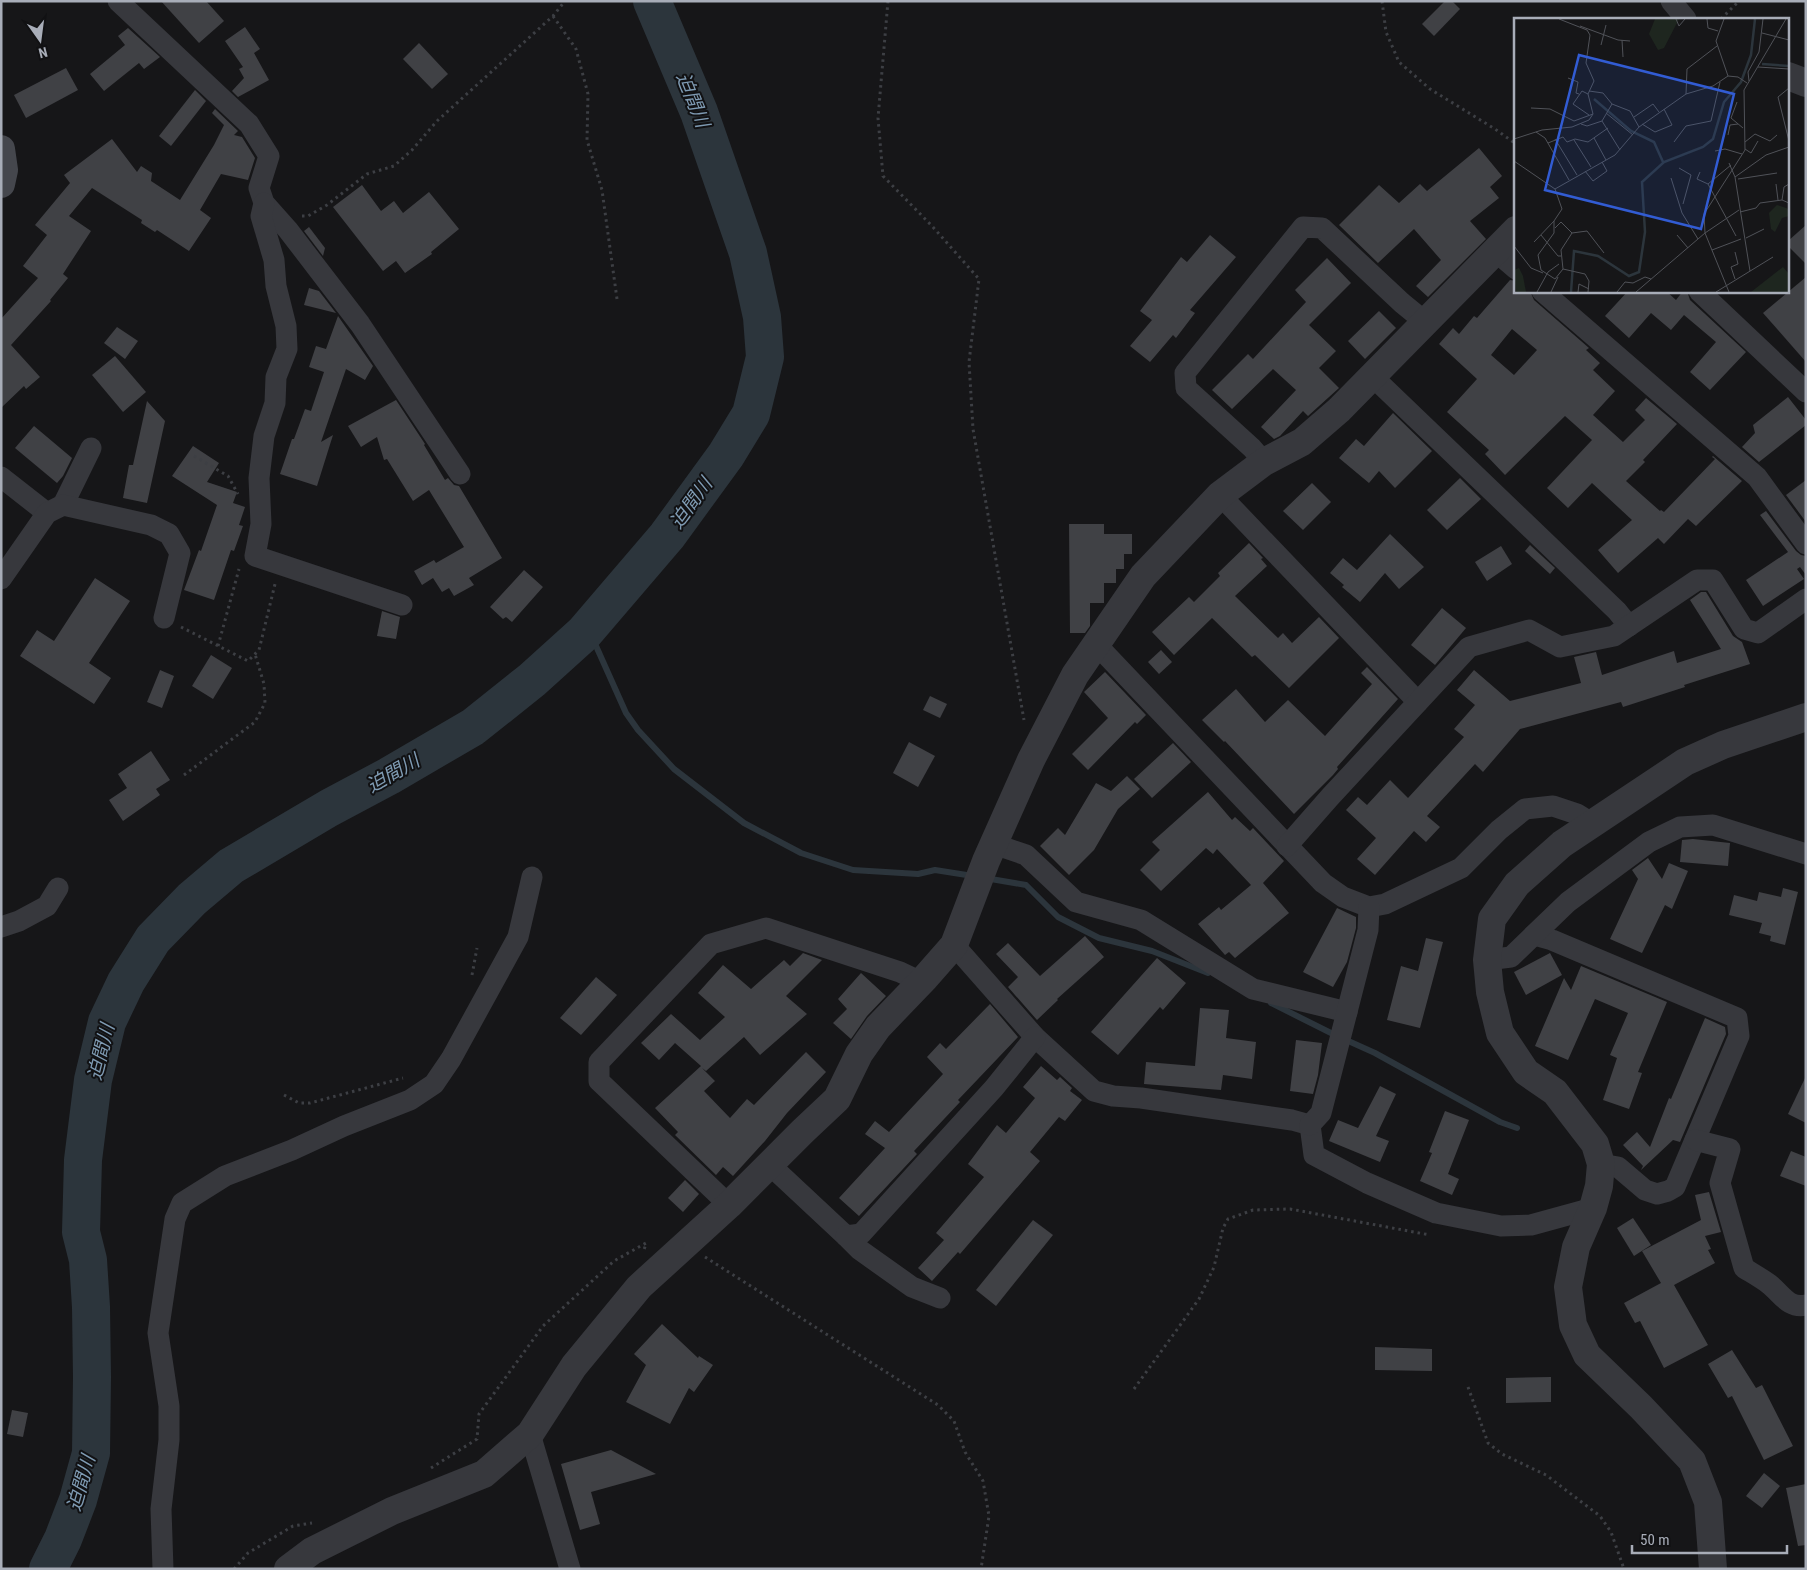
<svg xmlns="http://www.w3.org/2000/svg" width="1807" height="1570" font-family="'Roboto Condensed','Noto Sans JP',sans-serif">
<rect width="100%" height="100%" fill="#161618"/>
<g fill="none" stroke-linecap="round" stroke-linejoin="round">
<!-- stream -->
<g stroke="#2c353c" stroke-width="6">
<polyline points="588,628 626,713 638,730 674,769 744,823 801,853 853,870 918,874 935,870 973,876"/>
<polyline points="985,878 1026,885 1058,917 1099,938 1152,951 1208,973"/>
<polyline points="1271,1003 1335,1035 1375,1053 1500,1122 1517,1128"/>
</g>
<!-- river -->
<polyline stroke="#2c353c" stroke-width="38" points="48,1569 63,1539 78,1500 91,1453 92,1377 91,1307 88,1260 81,1232 83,1160 93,1080 107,1022 126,982 153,939 192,899 231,866 329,808 389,776 473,727 532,680 584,633 667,536 726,455 751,414 765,357 762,317 748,253 699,112 652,1"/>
</g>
<!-- building -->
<g fill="#404145" fill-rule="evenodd">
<polygon points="161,1 206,1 224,21 199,43"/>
<polygon points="1445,1 1452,1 1460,9 1434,36 1422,24"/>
<polygon points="245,27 260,49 254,53 269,80 238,97 232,91 244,78 239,69 243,67 225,41"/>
<polygon points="128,28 160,57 144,69 139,63 104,91 90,74 125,45 118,36"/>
<polygon points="419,43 448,74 432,89 403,59"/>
<polygon points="66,68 78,90 26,118 14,95"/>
<polygon points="195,90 206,101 171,146 159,136"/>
<polygon points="215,109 238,131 234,135 242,137 255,158 248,180 221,174 200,210 211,218 189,251 157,230 155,232 141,223 142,220 92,188 69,216 91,231 63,274 68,278 50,300 51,301 11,345 40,377 26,389 24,386 1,408 1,319 38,278 23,266 47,235 35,225 70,183 64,175 112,139 137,172 141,166 152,173 151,181 180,200 214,145 224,125 212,113"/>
<polygon points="1479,148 1502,176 1490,187 1499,198 1470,221 1486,239 1428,297 1416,286 1441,260 1414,229 1378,263 1339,225 1379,185 1399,203 1420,184 1427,191"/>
<polygon points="362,185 381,211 394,201 403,213 429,192 459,229 431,252 432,254 405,273 396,261 383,271 333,207"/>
<polygon points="1806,225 1806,264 1788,246 1788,241"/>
<polygon points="309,227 325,248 323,256 304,231"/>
<polygon points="1210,235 1236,257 1190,310 1195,313 1176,338 1173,335 1150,362 1130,346 1152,320 1140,311 1181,257 1187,262"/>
<polygon points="1327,258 1351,283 1309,325 1336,351 1319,368 1339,388 1308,416 1303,411 1280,436 1274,439 1261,427 1296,390 1273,369 1232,409 1212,390 1248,354 1253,359 1306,302 1295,290"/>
<polygon points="1806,277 1806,362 1763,313"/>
<path d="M1510 280 1516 281V291H1530L1534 300 1589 348 1586 350 1600 363 1593 370 1615 391 1593 415 1623 442 1645 420 1635 410 1646 398 1677 424 1643 460 1645 462 1626 481 1660 511 1661 510 1664 512 1715 459 1712 457 1713 456 1742 481 1696 526 1688 519 1664 544 1658 538 1618 573 1598 550 1632 520 1592 483 1568 508 1547 488 1592 440 1565 416 1505 475 1485 454 1489 450 1447 412 1477 379 1439 344 1453 328 1459 334 1474 316 1477 318ZM1512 329 1537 350 1514 375 1491 355Z"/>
<polygon points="309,288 319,291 336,313 304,305"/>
<polygon points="1628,291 1666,291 1676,300 1683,291 1687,291 1690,300 1746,352 1710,390 1690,372 1716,342 1684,315 1671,330 1651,313 1629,338 1605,316"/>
<polygon points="1379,311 1396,328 1365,359 1348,341"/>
<polygon points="338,316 373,366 365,380 346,369 321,442 333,435 317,486 280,474 292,439 294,439 305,409 311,411 324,372 309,367 316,346 326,349"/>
<polygon points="117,327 138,341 125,359 104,343"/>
<polygon points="115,356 146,392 123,412 92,375"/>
<polygon points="1788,397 1806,420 1806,425 1759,462 1742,447 1755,433 1753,425"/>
<polygon points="396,400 425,444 424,445 445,480 448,478 454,485 459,486 502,558 469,578 474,585 454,596 449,588 442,592 433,578 422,585 414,571 434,560 436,563 464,547 429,490 413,501 387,459 384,460 377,437 361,447 348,426"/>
<polygon points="147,401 165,421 147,503 123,498 129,465 133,465"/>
<polygon points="1393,413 1432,451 1395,488 1379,471 1369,483 1339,458 1356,439 1364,446"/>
<polygon points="34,426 72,458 63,476 57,483 15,448"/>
<polygon points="193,446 219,463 207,482 237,492 233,503 245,507 239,525 243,526 234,551 231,550 214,600 184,590 199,550 201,551 217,505 172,476"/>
<polygon points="1460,478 1481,499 1447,530 1427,510"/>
<polygon points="1806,480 1806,522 1786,495"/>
<polygon points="1312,483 1331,502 1303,530 1283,511"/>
<polygon points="1766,511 1796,551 1801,555 1806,556 1806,575 1800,567 1797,569 1804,579 1763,606 1746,580 1788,552 1760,515"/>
<polygon points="1069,524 1104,524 1104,534 1132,534 1132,554 1124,554 1124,569 1116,569 1116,583 1104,583 1104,603 1090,603 1090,626 1085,633 1070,633"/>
<polygon points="1390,534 1424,567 1399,589 1385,573 1360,602 1342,587 1344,585 1330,573 1343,558 1357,570"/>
<polygon points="1249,543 1263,558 1261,559 1267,566 1235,596 1278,638 1283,633 1292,643 1319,617 1339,638 1289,688 1255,655 1252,657 1212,618 1174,655 1152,632 1189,597 1194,602 1220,576 1218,573"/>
<polygon points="1530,545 1555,568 1550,574 1525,551"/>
<polygon points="1501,546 1512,564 1487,581 1475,562"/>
<polygon points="524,570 543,587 512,622 506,617 503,619 490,607"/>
<polygon points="95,578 130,601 89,663 111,678 94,704 20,656 37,630 54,641"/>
<polygon points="1701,592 1706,592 1733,636 1742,642 1750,664 1684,685 1685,687 1623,707 1621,702 1520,729 1483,772 1475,764 1427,816 1440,827 1426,842 1414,831 1375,875 1357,859 1376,838 1346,810 1358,797 1367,805 1390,780 1408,798 1464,737 1454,729 1475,705 1457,690 1474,670 1510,701 1581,683 1574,657 1596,652 1602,675 1674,651 1677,663 1721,649 1690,600"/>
<polygon points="1442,608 1466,628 1435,665 1411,645"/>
<polygon points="382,611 400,617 396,639 377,636"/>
<polygon points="1161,650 1172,662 1159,674 1148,662"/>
<polygon points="211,655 232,668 213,699 192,686"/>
<polygon points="1367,667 1398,699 1337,767 1338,769 1333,775 1294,814 1225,741 1224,742 1202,720 1236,689 1265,722 1288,700 1325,736 1372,684 1361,673"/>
<polygon points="160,670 174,676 162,708 147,702"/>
<polygon points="1105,672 1146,715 1137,724 1135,722 1088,770 1072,754 1108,718 1084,692"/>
<polygon points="930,696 947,704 940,718 923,710"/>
<polygon points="909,742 935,756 918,787 893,773"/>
<polygon points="1173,743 1191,762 1152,798 1134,779"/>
<polygon points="151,751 170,780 156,789 160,795 123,821 109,800 127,788 118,774"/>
<polygon points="1127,776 1140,789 1118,809 1094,850 1069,875 1040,846 1058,828 1065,835 1096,783 1111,791"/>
<polygon points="1208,792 1232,820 1235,817 1250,831 1253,828 1284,861 1263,883 1289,913 1235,958 1229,952 1225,955 1198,924 1219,907 1221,910 1251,885 1217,849 1213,854 1206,848 1161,891 1140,870 1160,850 1152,842"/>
<polygon points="1693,839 1730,843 1728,866 1680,862 1682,840"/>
<polygon points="1648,858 1662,879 1669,863 1688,871 1672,909 1665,905 1642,953 1610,939 1638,879 1632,870"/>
<polygon points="1783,888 1798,892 1785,945 1770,941 1771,936 1759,933 1762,923 1729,915 1734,895 1757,901 1759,892 1781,897"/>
<polygon points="1337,908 1356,917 1356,928 1347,962 1333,987 1303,972"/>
<polygon points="1085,936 1104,957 1057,999 1058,1000 1037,1020 1008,987 1018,977 996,954 1008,943 1040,976"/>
<polygon points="1426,938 1443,942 1420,1028 1387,1020 1401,966 1418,971"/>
<polygon points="803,953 822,960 786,996 807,1014 760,1055 744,1037 706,1071 702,1068 715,1081 704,1091 730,1118 747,1099 754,1105 806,1052 826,1072 787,1113 765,1141 733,1176 723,1167 716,1175 675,1135 678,1132 655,1108 701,1066 675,1043 659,1060 641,1043 671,1014 700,1040 725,1017 698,993 723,965 751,989 784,960 790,966"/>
<polygon points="1550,953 1562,975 1526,995 1514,972"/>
<polygon points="1157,958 1186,983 1163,1010 1160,1007 1118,1055 1091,1032"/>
<polygon points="1581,966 1667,1002 1638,1072 1642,1073 1629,1109 1603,1100 1617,1058 1610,1055 1628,1013 1595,999 1568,1060 1535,1046 1564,978 1571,990"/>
<polygon points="861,973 886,996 867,1016 851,1039 833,1023 847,1009 838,999"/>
<polygon points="596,977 617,995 581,1035 560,1018"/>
<polygon points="990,1004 1018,1037 958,1100 960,1102 914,1151 917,1154 859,1216 839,1198 885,1148 865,1134 875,1121 889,1132 943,1074 927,1057 940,1043 946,1049"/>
<polygon points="1200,1008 1229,1010 1226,1038 1256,1042 1252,1079 1223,1075 1221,1090 1144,1084 1146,1062 1195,1066"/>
<polygon points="1705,1018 1725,1027 1726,1034 1680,1142 1673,1140 1641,1170 1643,1166 1623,1145 1637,1132 1650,1147 1669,1098 1671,1099"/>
<polygon points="1296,1040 1322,1043 1318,1075 1313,1094 1290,1091"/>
<polygon points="1041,1066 1057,1080 1060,1077 1072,1088 1070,1091 1082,1100 1065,1121 1059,1117 1030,1152 1040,1161 960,1254 958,1252 932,1281 918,1268 944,1240 936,1233 984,1177 968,1164 997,1125 1006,1133 1035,1098 1023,1087"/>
<polygon points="1806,1076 1806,1123 1788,1114"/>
<polygon points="1380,1086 1396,1094 1376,1136 1389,1141 1380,1162 1329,1141 1338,1120 1358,1128"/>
<polygon points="1445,1111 1469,1120 1448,1174 1459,1179 1452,1195 1420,1181 1432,1153 1429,1152"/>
<polygon points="1791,1151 1806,1157 1806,1186 1780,1176"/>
<polygon points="685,1180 699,1194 683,1212 668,1198"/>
<polygon points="1709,1192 1721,1232 1705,1236 1711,1249 1708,1250 1715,1263 1674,1285 1708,1345 1664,1368 1640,1321 1635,1323 1624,1303 1661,1283 1642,1251 1701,1220 1695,1195"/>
<polygon points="1633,1218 1651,1245 1634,1256 1617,1228"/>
<polygon points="1033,1220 1053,1235 996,1306 976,1290"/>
<polygon points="662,1324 698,1358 699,1356 713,1365 694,1392 689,1388 670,1424 626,1402 646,1365 634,1354"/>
<polygon points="1375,1347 1432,1349 1432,1371 1375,1370"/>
<polygon points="1732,1350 1756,1388 1762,1385 1793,1446 1764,1460 1732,1396 1728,1398 1708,1364"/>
<polygon points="1551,1377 1551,1402 1506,1403 1506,1378"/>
<polygon points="12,1410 28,1413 23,1437 7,1434"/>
<polygon points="611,1450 656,1474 591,1492 600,1524 580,1530 561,1464"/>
<polygon points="1764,1473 1780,1486 1762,1508 1746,1496"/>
<polygon points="1806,1484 1806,1545 1798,1546 1786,1488"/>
</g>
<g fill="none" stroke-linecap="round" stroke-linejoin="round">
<!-- path -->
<g stroke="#3d3f44" stroke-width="3" stroke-dasharray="2.5 4" stroke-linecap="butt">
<polyline points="888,1 878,118 883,176 932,226 979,279 969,362 973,429 1024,720"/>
<polyline points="1382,1 1386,32 1399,62 1430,89 1495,129 1516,144"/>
<polyline points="553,16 576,49 588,94 587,140 602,190 617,299"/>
<polyline points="1721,19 1739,1"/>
<polyline points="302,216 308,216 327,205 367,174 394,166 412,150 437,121 553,16 565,1"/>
<polyline points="194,456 228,476 238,494"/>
<polyline points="181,627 248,661 259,650 275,584"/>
<polyline points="218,646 239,569"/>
<polyline points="184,775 255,722 265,703 264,684 255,654"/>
<polyline points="472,975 477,948"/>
<polyline points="284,1095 299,1103 310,1103 403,1078"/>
<polyline points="705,1257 938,1405 954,1421 965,1452 983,1481 989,1516 981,1569"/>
<polyline points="1468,1387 1488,1443 1502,1454 1546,1475 1600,1516 1611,1532 1624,1569"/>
<polyline points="1134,1389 1199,1299 1214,1267 1223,1228 1228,1219 1253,1210 1290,1209 1430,1235"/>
<polyline points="431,1468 477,1439 479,1414 543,1326 614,1261 646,1243 644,1250"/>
<polyline points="234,1569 248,1553 293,1526 312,1523"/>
</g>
<!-- minor -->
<g stroke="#37383d" stroke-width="21">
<polyline points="118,1 249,124 269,156 259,188 264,203 288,230 360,324 460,474"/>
<polyline points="1671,1 1686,19"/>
<polyline points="264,203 261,216 274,260 276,286 286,326 287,349 276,377 275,403 264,436 259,478 261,524 255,556 402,605"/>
<polyline points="1495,251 1516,269"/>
<polyline points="1542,291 1757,477 1806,544"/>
<polyline points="1699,291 1806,392"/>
<polyline points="1372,376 1617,611 1629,626"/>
<polyline points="1264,462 1252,448 1186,388 1185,373 1303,227 1322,228 1402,303 1424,321"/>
<polyline points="1,477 47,513"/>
<polyline points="1220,495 1418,702"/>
<polyline points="63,505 91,448"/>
<polyline points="1,579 47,513 63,505 151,525 169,534 180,553 164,618"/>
<polyline points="1095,643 1323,883 1343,897 1369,907 1385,904 1461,868 1499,830 1525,809 1553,806 1577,814 1593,824"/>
<polyline points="994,844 1026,855 1076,902 1141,920 1253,989 1347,1012"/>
<polyline points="1287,846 1330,797 1469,647 1529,630 1560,647 1614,636 1697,580 1713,580 1744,629 1758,633 1806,599"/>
<polyline points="1,927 19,921 47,906 58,888"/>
<polyline points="1534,935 1552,940 1737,1018 1739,1036 1675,1187 1668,1191 1657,1194 1645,1190 1618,1167 1601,1164"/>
<polyline points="954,945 1035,1037 1094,1091 1113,1096 1141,1098 1292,1120 1310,1125"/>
<polyline points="1487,960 1511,957 1568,902 1649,842 1680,827 1713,825 1806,854"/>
<polyline points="1310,1125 1314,1155 1367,1183 1436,1213 1501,1226 1531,1225 1593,1208"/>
<polyline points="1310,1125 1321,1113 1368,930 1369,907"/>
<path d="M1695 1140 1730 1149 1720 1183 1744 1268C1752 1273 1761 1278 1769 1284 1781 1293 1788 1309 1806 1305"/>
<polyline points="770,1165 846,1236 861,1234 994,1088 1035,1037"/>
<polyline points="729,1205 599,1081 599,1062 711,944 766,928 900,972 921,982"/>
<polyline points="846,1236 860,1250 912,1287 940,1298"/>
<polyline points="530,1434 570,1569"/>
<polyline points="163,1569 161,1509 169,1440 169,1406 158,1333 175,1219 182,1203 225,1176 292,1150 344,1126 410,1100 434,1084 451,1059 518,937 532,877"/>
</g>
<!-- tertiary -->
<g stroke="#37383d" stroke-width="28">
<polyline points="1788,76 1806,83"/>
<polyline points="288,1569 312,1551 392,1511 484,1474 530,1434 574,1366 639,1287 729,1205 803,1131 837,1099 859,1054 878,1027 925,978 954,945 986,861 1031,760 1075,675 1143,576 1220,495 1264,462 1302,442 1339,410 1516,230"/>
<polyline points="1713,1569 1708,1502 1692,1461 1641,1407 1587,1355 1573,1325 1568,1287 1576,1247 1593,1208 1599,1186 1601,1164 1595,1144 1555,1092 1526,1072 1500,1033 1490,992 1487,960 1492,919 1517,884 1562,844 1685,762 1723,745 1806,717"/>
</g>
<!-- secondary -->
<polyline stroke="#45474d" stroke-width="28" points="1,149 4,170 1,184"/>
</g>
<g text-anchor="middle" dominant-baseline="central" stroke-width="4" stroke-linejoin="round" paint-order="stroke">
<!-- water labels -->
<g font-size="19" font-style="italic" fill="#7f9bb3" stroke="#111113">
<text transform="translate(693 100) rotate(68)">迫間川</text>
<text transform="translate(691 503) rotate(-54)">迫間川</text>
<text transform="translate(393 773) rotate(-30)">迫間川</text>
<text transform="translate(101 1052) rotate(-76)">迫間川</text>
<text transform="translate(81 1483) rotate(-74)">迫間川</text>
</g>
</g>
<!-- overview -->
<g transform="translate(1514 18)">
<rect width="275" height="275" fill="#161618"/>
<path d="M141 1H165L150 30 144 32 135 16ZM263 187 275 191V198L268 200 261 214 257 211 255 195ZM269 249 275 256V274H237ZM5 250 9 258 12 274H2L0 252Z" fill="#1e261f"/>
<path fill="none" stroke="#2c353c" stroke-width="2.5" d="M248 46 275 48M80 81 117 113 140 124 149 144M57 274 60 233 84 238 115 258 125 254 131 214 128 164 150 144 189 129 199 121 210 84 227 64 237 37 241 1"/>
<path fill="none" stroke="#505258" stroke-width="1" d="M162 1 165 8 171 1M193 1 194 10 204 13M210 1 202 23 214 58M66 8 104 22 116 23M248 15 275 22M108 22 109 39M87 27 92 7M244 49 275 51M54 60 64 64 62 75 65 76M235 63 234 54 245 34 249 1M275 70 264 79 275 123M75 73 89 75 98 86 116 93 125 109M74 76 68 73 59 86 75 97M172 76 173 51 203 28M223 84 217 100 229 110M17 90 36 91 60 103 79 96M92 95 119 117M120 99 139 86 145 94M88 103 106 132M88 103 98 86M67 106 73 108 88 103M128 106 141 114 158 107 150 91M22 114 31 120 55 162M214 117 216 107 224 106M80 120 92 142M0 121 28 112 58 109 75 102 79 96 74 76 80 63 72 45 76 17 73 12 45 1M41 121 63 157M60 122 77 149M160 124 172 108 197 103 206 64M231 124 241 116 256 123 263 117M34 125 49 119 53 124 61 121 74 124 94 110M231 131 237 135 244 123M201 133 211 131 228 136M0 143 41 171 101 137 125 109 172 76 199 68 214 58 224 59 233 65M215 145 221 159 236 253M165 150 177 157 169 186M71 153 79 163 93 153 88 144M186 154 183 161 194 166 217 147M221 159 252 137 275 129M157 160 168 195 184 221M224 161 263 155M194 166 222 218M262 166 264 182M41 171 48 191 40 203V215L24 237 27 252 41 261 49 251 47 232 58 215 73 213 90 235M268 182 270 169 275 166M226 194 242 190 246 185 268 182 275 185M41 210 47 204 58 215M27 217 44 238H47M163 217 174 230M232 220 250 211M20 224 40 203M0 228 17 250 29 255M198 232 227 221M221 234 224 246 217 249 221 261M49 251 71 256 75 263 74 274M23 274 34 254 45 246M37 274 44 259M64 274 65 266 75 271M103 274 111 264 119 265 131 259 137 261M122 274 191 215 225 192M202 274 259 239M215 274 191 215 190 196 231 132 230 72 272 1"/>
<path fill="#325cd3" fill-opacity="0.15" stroke="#325cd3" stroke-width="2.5" d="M65 37 220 76 187 211 31 172Z"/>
<rect width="275" height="275" fill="none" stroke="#a8adb8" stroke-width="2.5"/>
</g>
<!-- border -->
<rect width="1807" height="1570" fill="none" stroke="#a8adb8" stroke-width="5"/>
<!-- north arrow -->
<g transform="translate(40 40) rotate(166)" stroke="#111113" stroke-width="4" paint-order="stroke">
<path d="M0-4L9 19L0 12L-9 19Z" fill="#a8adb8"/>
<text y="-8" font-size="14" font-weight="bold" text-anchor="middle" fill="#a8adb8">N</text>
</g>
<!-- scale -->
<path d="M1632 1545v8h155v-8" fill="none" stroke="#a8adb8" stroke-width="2.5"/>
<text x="1640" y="1545" font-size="15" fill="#a8adb8" stroke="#111113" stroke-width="4" paint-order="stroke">50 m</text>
</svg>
